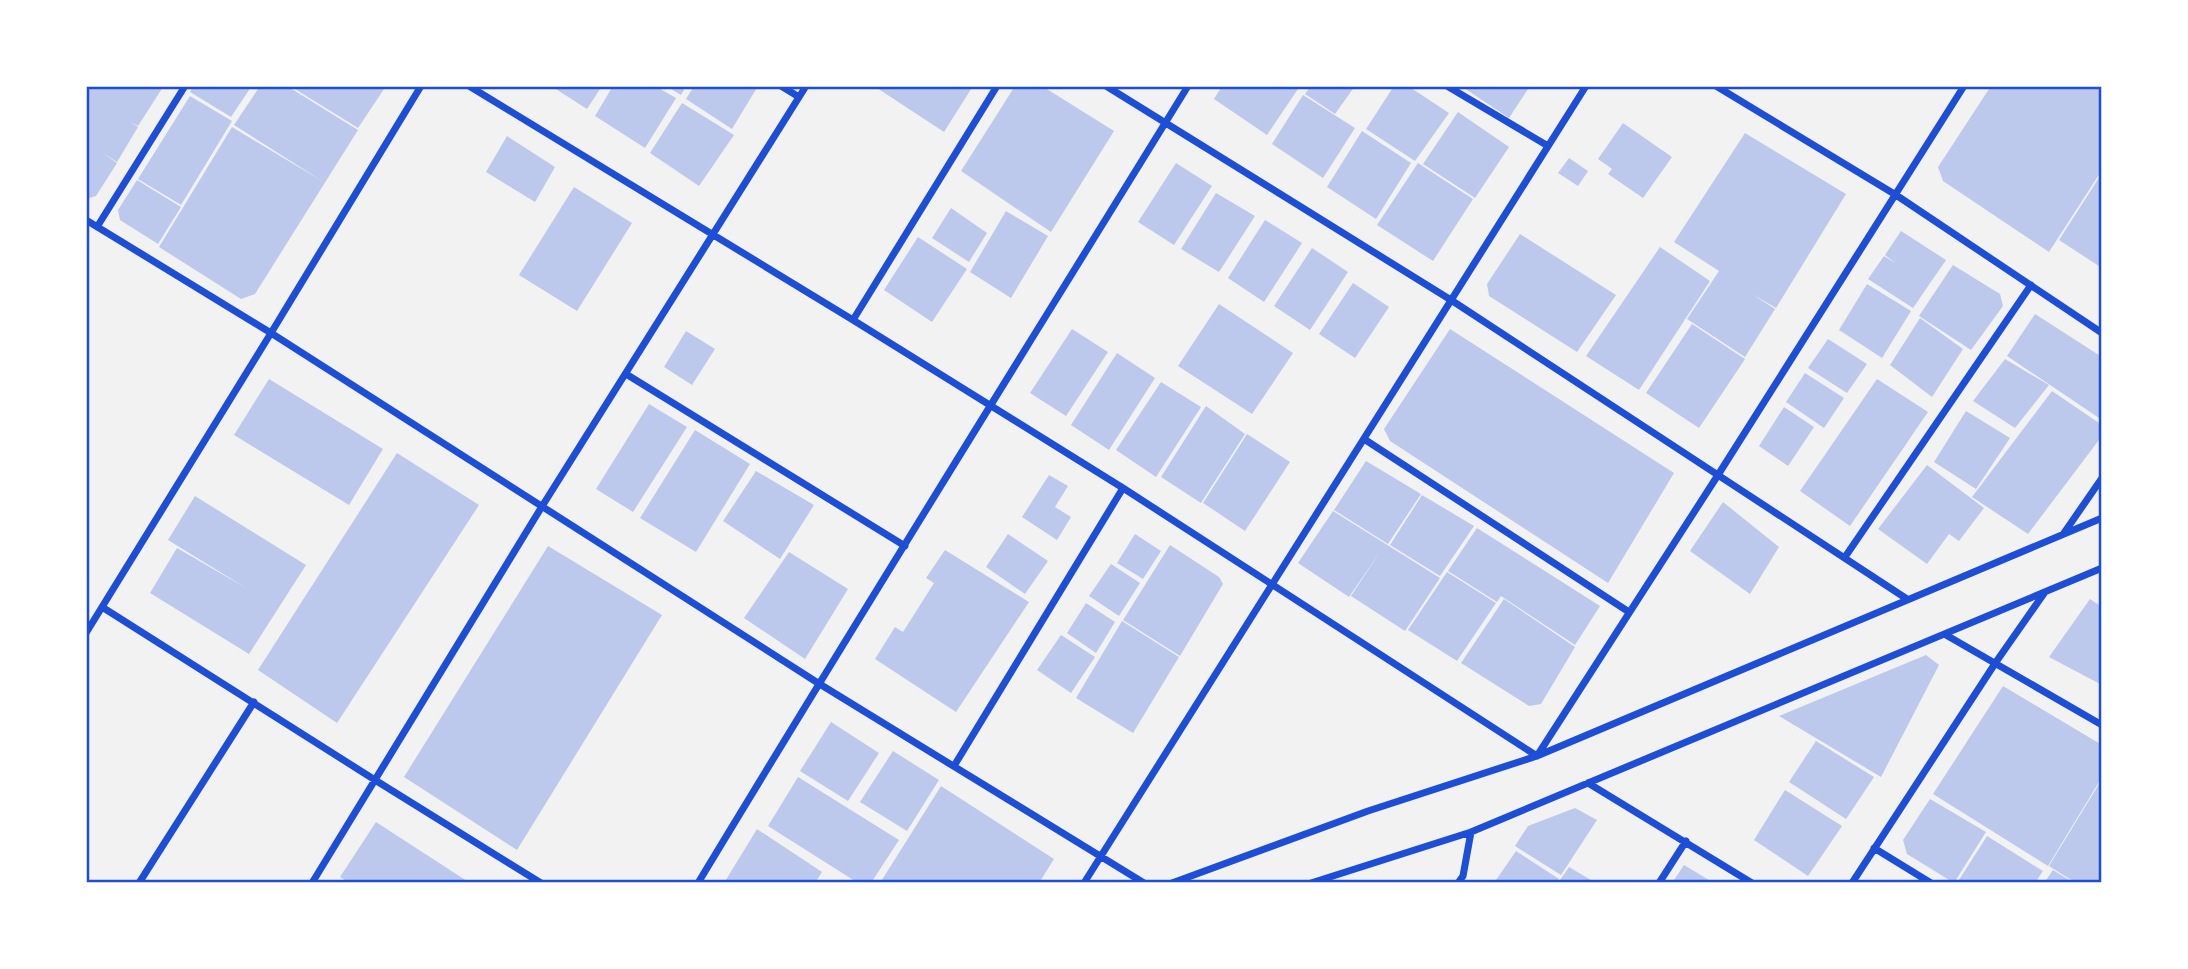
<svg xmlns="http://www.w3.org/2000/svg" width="2188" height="969" viewBox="0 0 2188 969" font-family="Figtree,sans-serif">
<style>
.building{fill:#bdc9ec}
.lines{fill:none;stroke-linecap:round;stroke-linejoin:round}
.minor{stroke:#1d4ed8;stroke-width:7}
.neatline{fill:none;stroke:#1d4ed8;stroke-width:2.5}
</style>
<rect width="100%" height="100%" fill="#f2f2f2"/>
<path class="building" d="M86 86 163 87 138 126 130 122 138 127 117 162 103 153 117 163 96 196 86 199Z
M194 86H249L251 87 231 117 190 92Z
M260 86H287L358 130 255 294 241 299 159 247 232 127 322 181 234 125Z
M290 86H386L358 128Z
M551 86H602L587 109Z
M613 86H655L676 98 645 148 595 116Z
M666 86H686L681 95Z
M694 86H758L732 129 686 99Z
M874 86H973L944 132Z
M1015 86H1042L1114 131 1051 232 961 171Z
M1222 86H1300L1267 135 1214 99Z
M1311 86H1355L1335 114 1305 94Z
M1394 86H1408L1449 113 1415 161 1366 129Z
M1461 86H1530L1509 118Z
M1991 86H2102V170L2049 252 1943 181 1938 167Z
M1303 95 1355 128 1323 178 1272 144Z
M190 96 232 121 181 205 138 179Z
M682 103 734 135 699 186 650 153Z
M1458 112 1509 147 1475 198 1423 164Z
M1623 123 1672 157 1643 198 1608 174 1612 169 1598 159Z
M1362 131 1411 163 1376 219 1327 187Z
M1745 133 1846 194 1776 308 1752 294 1775 309 1745 357 1687 319 1719 271 1674 242Z
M507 136 555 167 535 202 486 172Z
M1569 158 1588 171 1578 186 1558 173Z
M1176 163 1212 186 1174 245 1138 222Z
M1418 163 1473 199 1433 261 1377 225Z
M2102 173V268L2059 240Z
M137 180 181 207 158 244 120 220 118 210Z
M574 187 632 223 577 311 519 275Z
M1216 193 1255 216 1219 272 1181 249Z
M951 208 987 233 969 262 932 238Z
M1006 211 1048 236 1011 298 970 272Z
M1265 220 1302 243 1264 302 1228 278Z
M1901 231 1946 260 1913 308 1868 279 1884 256 1895 263 1885 255Z
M1520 234 1616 295 1577 352 1489 296 1487 284Z
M918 237 967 269 932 322 884 290Z
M1660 247 1710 281 1639 390 1586 356Z
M1312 248 1348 272 1310 330 1274 306Z
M1953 265 2000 294 2003 306 1971 350 1919 316Z
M1353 283 1389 307 1355 358 1319 334Z
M1867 284 1911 311 1882 358 1839 330Z
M1219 304 1293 353 1252 414 1178 366Z
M2035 314 2102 357V420L2007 356Z
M1920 318 1963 349 1932 397 1890 365Z
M1692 324 1745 359 1699 428 1646 393Z
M1072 329 1108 352 1066 416 1030 393Z
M1450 329 1674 473 1608 583 1390 441 1384 429Z
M686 331 715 349 692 385 664 367Z
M1828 339 1867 364 1847 393 1808 368Z
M1117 353 1155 378 1109 450 1071 425Z
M2005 359 2049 385 2015 428 1973 401Z
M1805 373 1844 398 1824 428 1786 402Z
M269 379 383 449 349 505 234 435Z
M1877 379 1928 412 1850 526 1800 491Z
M1161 382 1201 407 1156 477 1116 450Z
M2052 391 2102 425V436L2028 534 1972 497Z
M649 404 687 427 633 512 596 489Z
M1206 406 1245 434 1201 503 1161 477Z
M1784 407 1814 427 1788 466 1759 446Z
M1966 411 2010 438 1976 489 1934 462Z
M695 430 750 464 696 552 640 518Z
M1247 434 1290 462 1245 531 1203 503Z
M397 453 479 505 337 723 258 670Z
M1366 461 1421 494 1388 544 1334 510Z
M1927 465 1984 508 1959 541 1949 534 1927 564 1878 529Z
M756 471 814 505 780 559 723 521Z
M1049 475 1068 486 1055 507 1071 517 1057 540 1022 517Z
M1422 495 1474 526 1440 576 1390 545Z
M195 496 306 565 249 654 150 593 177 548 246 588 168 540Z
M1723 502 1779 547 1750 594 1690 551Z
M1333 511 1440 578 1405 631 1351 596 1380 552 1349 597 1298 563Z
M1477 528 1600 606 1575 645 1501 596 1497 602 1448 571Z
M1008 534 1048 561 1025 594 986 567Z
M1135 534 1161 551 1143 579 1117 563Z
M1170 545 1219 577 1223 584 1180 656 1123 620Z
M548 546 662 615 517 850 404 777Z
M945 550 1029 602 956 712 875 659 895 627 903 632 934 583 926 578Z
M789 552 848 589 805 659 744 618Z
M1111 564 1140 583 1119 616 1089 596Z
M1447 572 1496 603 1457 661 1408 630Z
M1504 599 1575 647 1541 704 1529 706 1461 663Z
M2090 599 2102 607V685L2049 657Z
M1086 603 1115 622 1096 653 1067 633Z
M1122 621 1179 657 1133 733 1076 698Z
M1061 635 1095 657 1071 693 1037 670Z
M1926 655 1939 665 1881 777 1779 716Z
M2003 686 2102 745V777L2048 866 1933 794Z
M831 722 879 753 848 801 800 771Z
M1816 741 1874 777 1846 819 1789 782Z
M893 751 939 780 907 831 860 802Z
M798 777 899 840 871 883H858L768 826Z
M2102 779V883H2076L2049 866Z
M941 786 1054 859 1039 883H880Z
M1785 790 1842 826 1808 876 1754 840Z
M1930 799 1986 832 1954 883 1907 854 1903 840Z
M1575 808 1597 820 1561 875 1515 846 1528 826Z
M376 822 470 883H350L340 877Z
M757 829 822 872 815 883H724Z
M1987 836 2043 871 2035 883H1957Z
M1516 851 1559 879 1556 883H1494Z
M1684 865 1714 883H1672Z
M1569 867 1596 883H1558Z
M2053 870 2074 883H2044Z"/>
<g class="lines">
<path class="minor" d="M469 86 853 320 1123 488 1537 756 1718 475 1964 86
M781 86 799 97
M1106 86 1451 300 1907 599
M1447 86 1548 146
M1716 86 1896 195 2102 333
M86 220 271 333 818 683 1144 883
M97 227 185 86
M853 320 997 86
M626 374 905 546
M1364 439 1629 612
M2064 533 2102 478
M1845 557 2031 285
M102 607 375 780 541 883
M86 633 271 333 421 86
M1946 635 2102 725
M954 766 1123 488
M1588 783 1752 883
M1874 848 1931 883
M139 883 254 702
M312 883 541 508 806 86
M698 883C859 616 1024 352 1188 86
M1084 883 1586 86
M1172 883 1368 811 1537 756 2102 518
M1311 883 1471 832 2102 568
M1458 883 1463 876 1471 832
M1659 883 1686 841
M1852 883 1996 662 2045 592"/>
</g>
<rect width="2188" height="969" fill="none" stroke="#ffffff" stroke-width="175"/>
<rect x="88" y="88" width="2012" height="793" class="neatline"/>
</svg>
